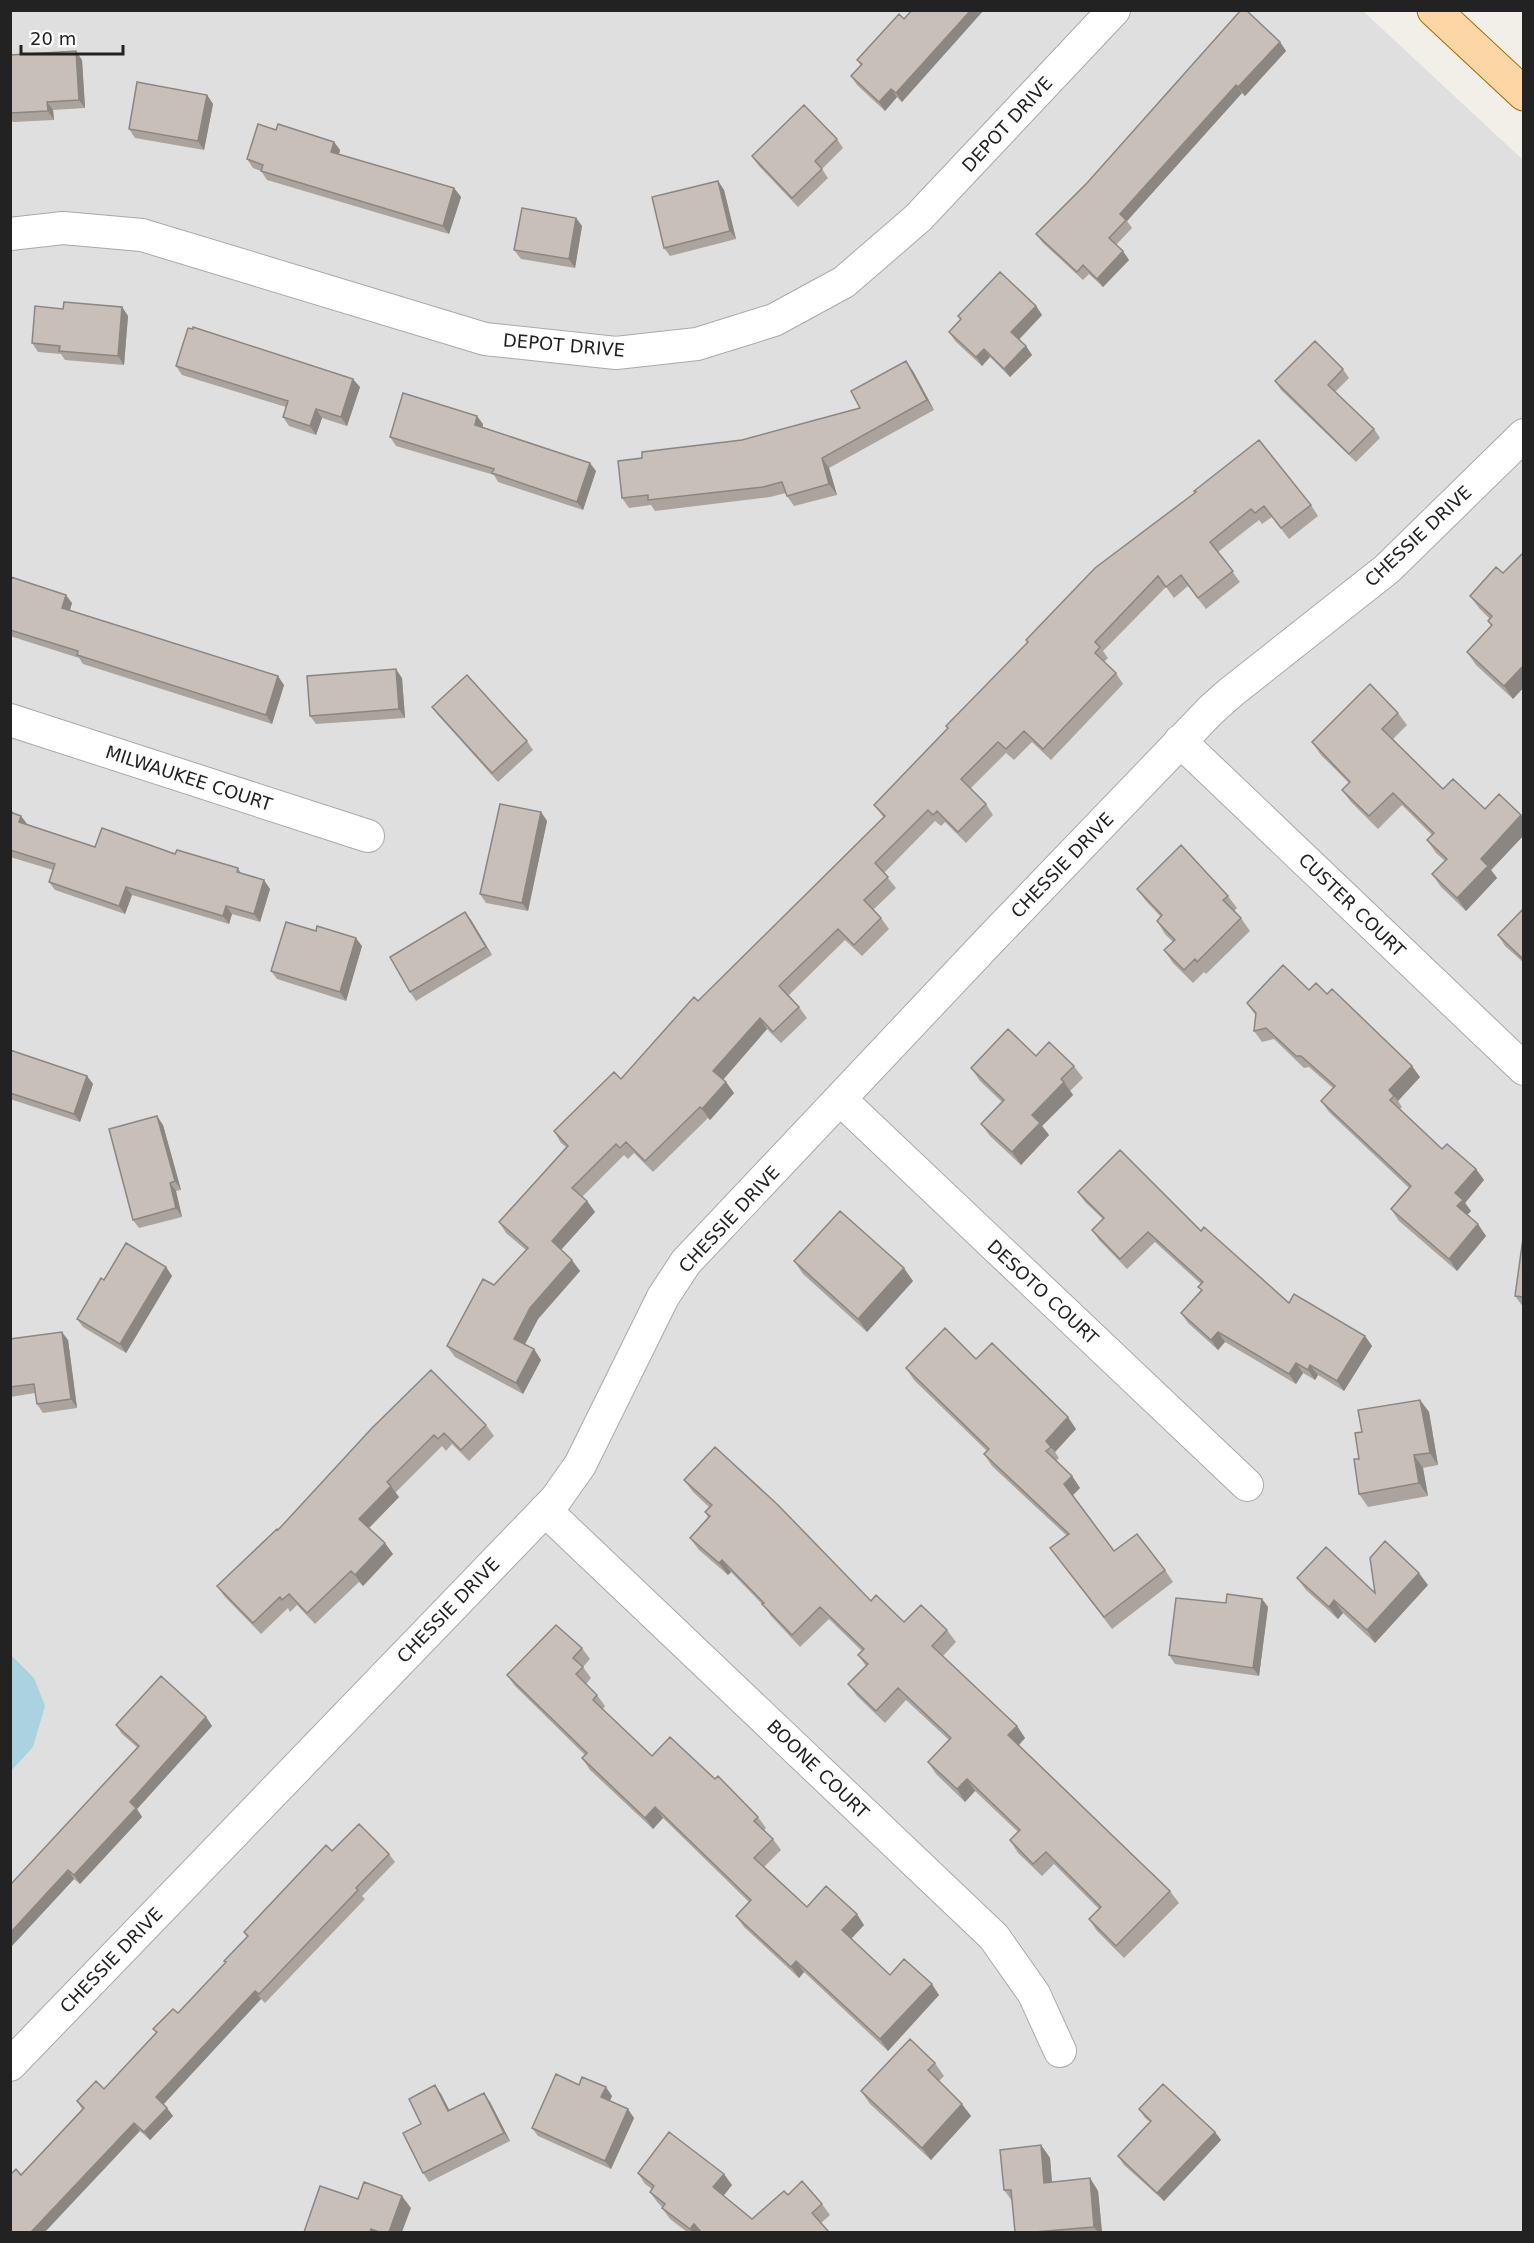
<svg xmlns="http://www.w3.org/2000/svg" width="1534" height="2243" viewBox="0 0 1534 2243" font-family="'DejaVu Sans',sans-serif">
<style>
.residential{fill:#e0dfdf}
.water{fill:#aad3df}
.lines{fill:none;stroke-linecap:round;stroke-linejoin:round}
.minor-casing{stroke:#a9a9a9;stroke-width:34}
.primary-casing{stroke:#a06b00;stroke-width:35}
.minor{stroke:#fff;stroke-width:32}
.primary{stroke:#fcd6a4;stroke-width:33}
.wall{fill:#aba49e}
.shaded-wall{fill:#8b8681}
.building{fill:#c7bfb8;stroke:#8b8681;stroke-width:1.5}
.labels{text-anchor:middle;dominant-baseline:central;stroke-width:4.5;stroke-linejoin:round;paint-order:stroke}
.street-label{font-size:18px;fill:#222;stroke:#fff}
</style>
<rect width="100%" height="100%" fill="#f2efe9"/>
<path class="residential" d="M11 11H1363L1523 160V2232H11Z"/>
<path class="water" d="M11 1655 34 1678 45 1706 33 1747 11 1771Z"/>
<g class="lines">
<defs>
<path id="minor" d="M10 234 63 228 142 235 485 339 616 353 697 344 774 320 844 282 918 218 1114 10
M10 720 368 836
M1180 741 1524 1069
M840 1099 1247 1485
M545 1510 994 1937 1034 1994 1060 2051
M10 2065 556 1499 580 1465 663 1297 686 1262 988 942 1211 710 1230 693 1387 569 1524 435"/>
<path id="primary" d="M1434 10 1524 94"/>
</defs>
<use href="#minor" class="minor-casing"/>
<use href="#primary" class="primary-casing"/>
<use href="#minor" class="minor"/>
<use href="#primary" class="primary"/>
</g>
<path class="wall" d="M899 14 902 102 897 97 885 111 857 85 851 76 861 66 857 60Z
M1280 42 1286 51 1245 96 1242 93 1127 221 1132 228 1116 245 1129 260 1103 287 1089 274 1083 280 1043 243 1036 234Z
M10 55 82 60 85 108 53 110 54 120 13 122 10 118Z
M207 95 213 104 204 150 135 138 129 129Z
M276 130 334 142 340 150 339 155 454 188 461 197 449 234 267 180 261 171 253 168 247 159Z
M837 139 843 148 822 169 828 178 798 207 758 165 752 156Z
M718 181 724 190 736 239 670 256 664 248Z
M576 218 582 226 575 268 521 259 514 250Z
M1036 306 1042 315 1019 340 1026 346 1032 355 1010 377 990 357 982 366 955 341 949 332 961 319 958 316Z
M122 307 128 316 124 365 65 360 61 354 38 352 32 343 63 309Z
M176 366 360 387 347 426 322 418 316 435 289 426 283 417 286 407 182 375Z
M1343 369 1349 378 1335 392 1374 429 1380 438 1356 462 1281 390 1275 381Z
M913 371 934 410 829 468 837 495 794 506 787 496 786 493 770 497 655 511 651 505 629 508 622 498 642 458 742 440 860 408Z
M483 424V427L596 471 583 510 498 482 494 475 396 446 390 437Z
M1196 492 1311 505 1318 516 1289 539 1272 517 1262 524 1259 520 1218 552 1240 582 1206 609 1188 586 1174 598 1166 587 1103 651 1108 658 1104 662 1116 673 1123 684 1051 760 1032 742 1014 760 1006 753 970 789 986 804 993 815 966 843 945 822 941 826 935 821 884 873 896 888 873 910 881 918 889 929 862 956 845 940 789 995 799 1007 807 1018 781 1043 767 1029 723 1080 726 1082 734 1093 710 1120 708 1118 653 1172 634 1153 628 1159 624 1155 582 1197 587 1201 595 1212 561 1250 580 1271 538 1319 525 1344 534 1349 541 1360 523 1394 455 1357 447 1346 494 1285 526 1250 506 1233 499 1222 566 1147 561 1143 554 1131 621 1079 698 1001 884 818 874 805 948 729 946 726Z
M1524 552V687L1513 699 1476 665 1467 652 1491 626 1488 621 1490 619 1479 608 1470 596 1503 573Z
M11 577 72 603 70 610 284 685 272 724 83 664 79 658 10 636Z
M402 678 405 718 316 724 310 716Z
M432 707 527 741 533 750 498 782 438 715Z
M1398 713 1407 725 1393 739 1443 789 1485 809 1521 815 1524 819V835L1491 870 1497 878 1466 911 1441 887 1432 874 1445 861 1436 853 1427 840 1432 835 1402 805 1378 829 1351 802 1342 790 1349 783 1321 755 1312 742Z
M10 808 13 812 12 813 21 816 27 824 95 847 175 854 238 868 241 873 270 889 260 922 232 914 229 924 132 895 125 914 55 890 49 882 53 870 10 857Z
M541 812 547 821 528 911 486 903 480 894Z
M1137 889 1228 896 1237 908 1234 911 1241 918 1250 931 1206 974 1204 972 1193 983 1173 963 1164 950 1173 942 1165 934 1157 921 1161 917 1146 901Z
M1524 908V963L1505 946 1498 935Z
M471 920 492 955 416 1001 410 992Z
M316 931 362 946 346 1001 277 979 271 971Z
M1309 990 1327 994 1420 1077 1398 1101 1402 1107 1400 1109 1442 1149 1476 1169 1484 1180 1465 1203 1471 1211 1467 1215 1486 1236 1457 1271 1399 1221 1391 1209 1409 1188 1329 1112 1321 1101 1333 1088 1309 1067 1304 1068 1274 1039 1262 1042 1254 1031 1256 1016 1247 1003Z
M10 1050 87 1076 93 1084 80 1122 10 1099Z
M1036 1056 1074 1066 1083 1078 1070 1091 1073 1095 1042 1126 1049 1135 1021 1165 990 1136 981 1124 1002 1102 980 1081 971 1068Z
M163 1125 181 1190 176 1191 182 1217 139 1228 133 1220Z
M1078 1192 1201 1231 1289 1303 1365 1336 1372 1346 1344 1391 1318 1375 1315 1380 1303 1373 1296 1384 1225 1342 1218 1350 1188 1323 1181 1313 1201 1290 1198 1287 1201 1284 1155 1242 1127 1269 1099 1240 1092 1230 1103 1219 1085 1202Z
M1524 1238V1308L1515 1296Z
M794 1261 913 1281 867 1332 803 1274Z
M166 1267 172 1276 126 1353 83 1327 77 1319 104 1280Z
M10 1339 68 1340 77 1408 43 1413 37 1404 35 1393 10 1397Z
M976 1359 1076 1429 1055 1452 1059 1458 1056 1461 1072 1476 1080 1488 1073 1495 1114 1551 1165 1570 1173 1582 1112 1629 1050 1548 1066 1535 992 1466 984 1454 987 1451 914 1380 906 1368Z
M1420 1400 1429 1412 1438 1465 1423 1468 1428 1496 1368 1507 1359 1494V1459L1362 1432Z
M486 1425 494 1436 469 1461 452 1444 446 1451 442 1446 395 1493 399 1497 369 1528 393 1554 363 1586 359 1582 315 1624 297 1605 290 1612 288 1608 261 1634 225 1597 217 1586 278 1530 372 1428Z
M684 1480 904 1622 947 1630 956 1642 943 1656 1017 1726 1025 1738 1019 1745 1170 1891 1179 1903 1124 1958 1097 1931 1089 1919 1099 1909 1054 1864 1042 1876 1018 1853 1010 1840 1018 1832 975 1791 965 1802 936 1774 928 1762 949 1740 906 1700 885 1723 857 1696 848 1684 866 1666 858 1655 862 1651 829 1619 800 1647 771 1616 765 1607 731 1572 728 1575 699 1550 690 1538 708 1517 705 1512 709 1507 693 1492Z
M1297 1578 1375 1593 1428 1585 1375 1643 1343 1613 1338 1619 1306 1590Z
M1262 1599 1268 1607 1259 1676 1175 1664 1169 1655 1226 1603Z
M582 1648 590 1659 583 1667 591 1678 586 1684 597 1695 605 1706 603 1709 652 1756 715 1779 758 1817 766 1828 764 1830 773 1839 781 1850 764 1867 807 1907 864 1925 851 1939 890 1975 939 1995 888 2051 804 1972 799 1978 744 1927 736 1916 749 1902 663 1818 653 1829 590 1770 582 1758 585 1755 515 1686 507 1675Z
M206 1717 212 1726 137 1809 142 1817 80 1884 74 1879 10 1948V1881L12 1883 138 1748 122 1734 116 1725Z
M332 1851 389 1854 395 1862 362 1896 365 1899 265 2003 261 1999 163 2104 173 2116 150 2140 140 2131 21 2175 82 2109 77 2101 104 2089 156 2033 153 2029 178 2013 225 1963 247 1937 244 1932Z
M935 2063 944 2076 939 2081 971 2116 931 2160 870 2104 861 2091Z
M579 2085 612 2096 610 2101 634 2118 611 2169 538 2136 532 2128Z
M441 2094 449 2110 490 2102 510 2141 429 2182 423 2173 421 2124Z
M1139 2109 1215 2132 1221 2140 1164 2201 1124 2165 1118 2156 1150 2122 1145 2118Z
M1041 2145 1050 2158 1052 2182 1090 2178 1098 2191 1102 2232H1015L1012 2201 1004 2190Z
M638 2173 732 2185 723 2196 752 2219 788 2195 822 2204 830 2215 821 2223 829 2232H687L670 2219 662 2208V2207L658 2203 650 2192 652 2189 645 2184Z"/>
<path class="shaded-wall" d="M971 10H984L902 102 896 93Z
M1280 42 1286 51 1245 96 1238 87Z
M76 51 82 60 85 108 79 100Z
M1236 85 1242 93 1127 221 1120 214Z
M891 89 897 97 885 111 879 102Z
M207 95 213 104 204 150 198 141Z
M47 102 53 110 54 120 48 111Z
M334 142 340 150 337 161 331 152Z
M718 181 724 190 736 239 730 231Z
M454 188 461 197 449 234 443 226Z
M576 218 582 226 575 268 569 259Z
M1123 251 1129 260 1103 287 1097 279Z
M1036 306 1042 315 1017 341 1011 332Z
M122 307 128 316 124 365 118 356Z
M1026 346 1032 355 1010 377 1004 369Z
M984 349 990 357 982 366 976 357Z
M906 361 913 371 934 410 927 400Z
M353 379 360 387 347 426 341 417Z
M316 409 322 418 316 435 310 426Z
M477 416 483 424 481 433 475 425Z
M822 458 829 468 837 495 829 484Z
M590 463 596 471 583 510 577 502Z
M66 595 72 603 68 616 62 608Z
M1524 665V687L1513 699 1504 686Z
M396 669 402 678 405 718 399 709Z
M278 676 284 685 272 724 266 715Z
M541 812 547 821 528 911 522 903Z
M1521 815 1524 819V835L1491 870 1497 878 1466 911 1457 898 1481 859Z
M21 816 27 824 19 822Z
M264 880 270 889 260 922 254 914Z
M126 887 132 895 125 914 119 906Z
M226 906 232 914 229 924 223 916Z
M465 912 471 920 492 955 486 947Z
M356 938 362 946 346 1001 340 992Z
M760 1018 767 1029 721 1082 713 1071Z
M1412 1066 1420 1077 1398 1101 1389 1090Z
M87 1076 93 1084 80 1122 74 1114Z
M726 1082 734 1093 710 1120 702 1109Z
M1064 1082 1073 1095 1042 1126 1049 1135 1021 1165 1012 1152 1032 1115Z
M157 1116 163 1125 181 1190 175 1181Z
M1476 1169 1484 1180 1465 1203 1471 1211 1465 1217 1457 1206 1455 1193Z
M170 1183 176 1191 182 1217 176 1208Z
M587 1201 595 1212 559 1252 552 1241Z
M1478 1224 1486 1236 1457 1271 1449 1259Z
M572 1260 580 1271 538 1319 522 1350 514 1339 530 1308Z
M166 1267 172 1276 126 1353 120 1344Z
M904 1268 913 1281 867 1332 858 1319Z
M62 1332 68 1340 77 1408 71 1399Z
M1218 1332 1225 1342 1218 1350 1211 1340Z
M1365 1336 1372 1346 1344 1391 1337 1381Z
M534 1349 541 1360 523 1394 516 1383Z
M1296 1363 1303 1373 1296 1384 1289 1374Z
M1310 1365 1318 1375 1315 1380 1308 1370Z
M1420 1400 1429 1412 1438 1465 1430 1453Z
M1068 1417 1076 1429 1055 1452 1046 1441Z
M1414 1455 1423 1468 1428 1496 1419 1483Z
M1072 1476 1080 1488 1072 1496 1064 1484Z
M391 1486 399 1497 367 1530 359 1519Z
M385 1543 393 1554 363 1586 355 1575Z
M722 1560 731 1572 728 1575 719 1563Z
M1419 1573 1428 1585 1375 1643 1367 1630Z
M1262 1599 1268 1607 1259 1676 1253 1668Z
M1334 1600 1343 1613 1338 1619 1329 1607Z
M206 1717 212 1726 137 1809 142 1817 80 1884 74 1875 130 1802Z
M1017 1726 1025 1738 1017 1747 1008 1735Z
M967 1779 975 1791 965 1802 957 1789Z
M655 1807 663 1818 653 1829 645 1818Z
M68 1870 74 1879 10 1948V1933Z
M857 1914 864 1925 849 1941 842 1930Z
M796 1961 804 1972 799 1978 791 1967Z
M932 1984 939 1995 888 2051 880 2039Z
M255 1991 261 1999 162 2106 156 2097Z
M435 2085 441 2094 454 2119 448 2111Z
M606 2087 612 2096 607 2106 601 2097Z
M484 2093 490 2102 510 2141 504 2133Z
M962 2104 971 2116 931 2160 922 2148Z
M167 2108 173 2116 150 2140 144 2132Z
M628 2109 634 2118 611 2169 605 2161Z
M134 2123 140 2131 45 2232H31Z
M1215 2132 1221 2140 1164 2201 1157 2193Z
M1041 2145 1050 2158 1053 2196 1044 2183Z
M724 2174 732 2185 721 2199 713 2187Z
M1090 2178 1098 2191 1102 2232H1098L1094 2227Z
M402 2196 411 2208 402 2232H389Z
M694 2224 700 2232H692L690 2229Z"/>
<path class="building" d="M912 10H971L896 93 891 89 879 102 851 76 862 64 857 60 899 14 904 19Z
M1241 10H1246L1280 42 1238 87 1236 85 1120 214 1126 220 1109 238 1123 251 1097 279 1083 265 1077 272 1036 234 1087 183Z
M76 51 79 100 47 102 48 111 10 113V55Z
M137 82 207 95 198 141 129 129Z
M804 105 837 139 815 161 822 169 792 198 752 156Z
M258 124 276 130 278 124 334 142 331 152 454 188 443 226 261 171 263 165 247 159Z
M718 181 730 231 664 248 652 197Z
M522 208 576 218 569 259 514 250Z
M1000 272 1036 306 1011 332 1026 346 1004 369 984 349 976 357 949 332 961 319 958 316Z
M64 302 122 307 118 356 59 351 60 346 32 343 35 306 63 309Z
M193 327 353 379 341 417 316 409 310 426 283 417 288 401 176 366 188 328 193 329Z
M1315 341 1343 369 1328 385 1374 429 1349 454 1275 381Z
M906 361 927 400 822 458 829 484 787 496 782 482 763 487 648 500V495L622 498 618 461 642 458V452L742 440 860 408 851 391Z
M403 393 477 416 475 425 590 463 577 502 492 473 494 469 390 437Z
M1259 440 1311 505 1281 528 1264 506 1255 513 1251 509 1210 542 1233 571 1198 598 1181 575 1166 587 1158 576 1095 642 1100 647 1095 653 1116 673 1043 749 1024 731 1006 749 998 742 961 779 986 804 958 832 937 811 933 815 928 810 875 863 888 877 864 900 881 918 854 945 838 929 779 986 799 1007 773 1032 760 1018 713 1071 726 1082 702 1109 700 1107 645 1161 626 1142 620 1148 616 1144 572 1188 587 1201 552 1241 572 1260 530 1308 514 1339 534 1349 516 1383 447 1346 483 1279 494 1285 528 1248 499 1222 568 1146 554 1131 614 1072 621 1079 694 997 698 1001 885 816 874 805 948 728 946 726 1028 642 1026 640 1095 568 1196 492 1194 491Z
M1524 552V665L1504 686 1467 652 1492 625 1488 621 1492 616 1470 596 1496 567 1503 573Z
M11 577 66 595 62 608 278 676 266 715 77 655 78 651 10 630Z
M396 669 399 709 310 716 307 676Z
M467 675 527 741 492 773 432 707Z
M1370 684 1398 713 1382 729 1443 789 1453 779 1485 809 1499 794 1521 815 1481 859 1488 866 1457 898 1432 874 1447 859 1427 840 1434 833 1393 793 1369 816 1342 790 1350 782 1312 742Z
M500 804 541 812 522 903 480 894Z
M10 812 21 816 19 822 95 847 102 828 175 854 177 850 238 868 237 872 264 880 254 914 226 906 223 916 126 887 119 906 49 882 55 864 10 850Z
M1181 845 1228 896 1223 900 1241 918 1197 962 1195 959 1184 970 1164 950 1175 940 1157 921 1162 915 1137 889Z
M1524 908V960L1498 935Z
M465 912 486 947 410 992 390 957Z
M286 922 316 931 317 926 356 938 340 992 271 971Z
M1283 965 1309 990 1316 983 1327 994 1332 989 1412 1066 1389 1090 1394 1096 1390 1100 1442 1149 1447 1144 1476 1169 1455 1193 1463 1200 1457 1206 1478 1224 1449 1259 1391 1209 1411 1186 1321 1101 1335 1086 1301 1056H1296L1266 1028 1254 1031 1256 1013 1247 1003Z
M1008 1029 1036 1056 1049 1042 1074 1066 1061 1079 1064 1082 1032 1115 1040 1123 1012 1152 981 1124 1004 1100 971 1068Z
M10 1050 87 1076 74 1114 10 1093Z
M157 1116 175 1181 170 1183 176 1208 133 1220 109 1129Z
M1120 1150 1201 1231 1204 1227 1289 1303 1294 1294 1365 1336 1337 1381 1310 1365 1308 1370 1296 1363 1289 1374 1218 1332 1211 1340 1181 1313 1202 1290 1198 1287 1203 1282 1148 1232 1120 1259 1092 1230 1104 1218 1078 1192Z
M840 1211 904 1268 858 1319 794 1261Z
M1523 1238H1524V1297L1515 1296Z
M126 1243 166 1267 120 1344 77 1319 101 1278 104 1280Z
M945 1328 976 1359 992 1343 1068 1417 1046 1441 1051 1447 1046 1451 1072 1476 1064 1484 1114 1551 1137 1534 1165 1570 1104 1617 1050 1548 1069 1534 984 1454 989 1449 906 1368Z
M62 1332 71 1399 37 1404 34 1384 10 1387V1339Z
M431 1370 486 1425 461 1450 444 1433 438 1439 434 1435 387 1482 391 1486 359 1519 385 1543 355 1575 351 1571 307 1613 289 1594 282 1600 280 1597 253 1623 217 1586 277 1529 278 1530 372 1428Z
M1420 1400 1430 1453 1414 1455 1419 1483 1359 1494 1354 1459H1359L1355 1433 1362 1432 1358 1410Z
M715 1447 778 1505 871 1601 876 1595 904 1622 921 1605 947 1630 932 1646 1017 1726 1008 1735 1170 1891 1116 1946 1089 1919 1101 1907 1046 1852 1033 1864 1010 1840 1020 1830 967 1779 957 1789 928 1762 951 1738 898 1688 876 1711 848 1684 868 1664 858 1655 864 1649 820 1607 792 1635 762 1604 764 1603 722 1560 719 1563 690 1538 710 1516 705 1512 712 1505 684 1480Z
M1385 1541 1419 1573 1367 1630 1334 1600 1329 1607 1297 1578 1326 1547 1375 1593 1370 1558Z
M1227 1594 1262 1599 1253 1668 1169 1655 1176 1598 1226 1603Z
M556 1625 582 1648 573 1658 583 1667 576 1674 597 1695 593 1700 652 1756 670 1737 715 1779 718 1776 758 1817 754 1821 773 1839 754 1858 807 1907 826 1886 857 1914 842 1930 890 1975 904 1959 932 1984 880 2039 796 1961 791 1967 736 1916 751 1900 655 1807 645 1818 582 1758 587 1753 507 1675Z
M161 1676 206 1717 130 1802 136 1808 74 1875 68 1870 10 1933V1881L12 1883 139 1746 116 1725Z
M359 1824 389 1854 356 1888 358 1890 259 1994 255 1991 156 2097 167 2108 144 2132 134 2123 31 2232H10V2175L16 2169 21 2175 84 2108 77 2101 96 2081 104 2089 157 2032 153 2029 173 2009 178 2013 226 1962 224 1961 248 1936 244 1932 326 1845 332 1851Z
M910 2039 935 2063 928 2070 962 2104 922 2148 861 2091Z
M556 2074 579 2085 582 2077 606 2087 601 2097 628 2109 605 2161 532 2128Z
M1163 2084 1215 2132 1157 2193 1118 2156 1151 2121 1139 2109Z
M435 2085 448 2111 484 2093 504 2133 423 2173 403 2133 421 2124 409 2099Z
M669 2132 724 2174 713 2187 752 2219 784 2191 788 2195 802 2181 822 2204 812 2213 829 2232H701L694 2224 690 2229 662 2208 665 2204 650 2192 654 2186 638 2173Z
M1041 2145 1044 2183 1090 2178 1094 2227 1034 2232H1015L1011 2190H1004L1000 2150Z
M364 2182 402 2196 389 2232H379L371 2229 370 2232H304L320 2186 358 2199Z"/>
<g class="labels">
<g class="street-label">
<text transform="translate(1007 124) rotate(-47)">DEPOT DRIVE</text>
<text transform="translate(564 345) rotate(5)">DEPOT DRIVE</text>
<text transform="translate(1418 536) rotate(-43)">CHESSIE DRIVE</text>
<text transform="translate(189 778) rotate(18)">MILWAUKEE COURT</text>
<text transform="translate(1062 865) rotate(-46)">CHESSIE DRIVE</text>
<text transform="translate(1352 905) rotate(44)">CUSTER COURT</text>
<text transform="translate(729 1219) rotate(-47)">CHESSIE DRIVE</text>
<text transform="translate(1043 1292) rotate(43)">DESOTO COURT</text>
<text transform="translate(448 1610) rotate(-46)">CHESSIE DRIVE</text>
<text transform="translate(818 1769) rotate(44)">BOONE COURT</text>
<text transform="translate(111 1960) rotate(-46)">CHESSIE DRIVE</text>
</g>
</g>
<rect width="1534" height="2243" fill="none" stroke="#222222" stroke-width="24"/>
<path d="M21 45v9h102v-9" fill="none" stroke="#222222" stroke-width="3"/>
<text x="30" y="45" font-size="18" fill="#222222" stroke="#ffffff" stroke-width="4.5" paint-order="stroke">20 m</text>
</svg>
